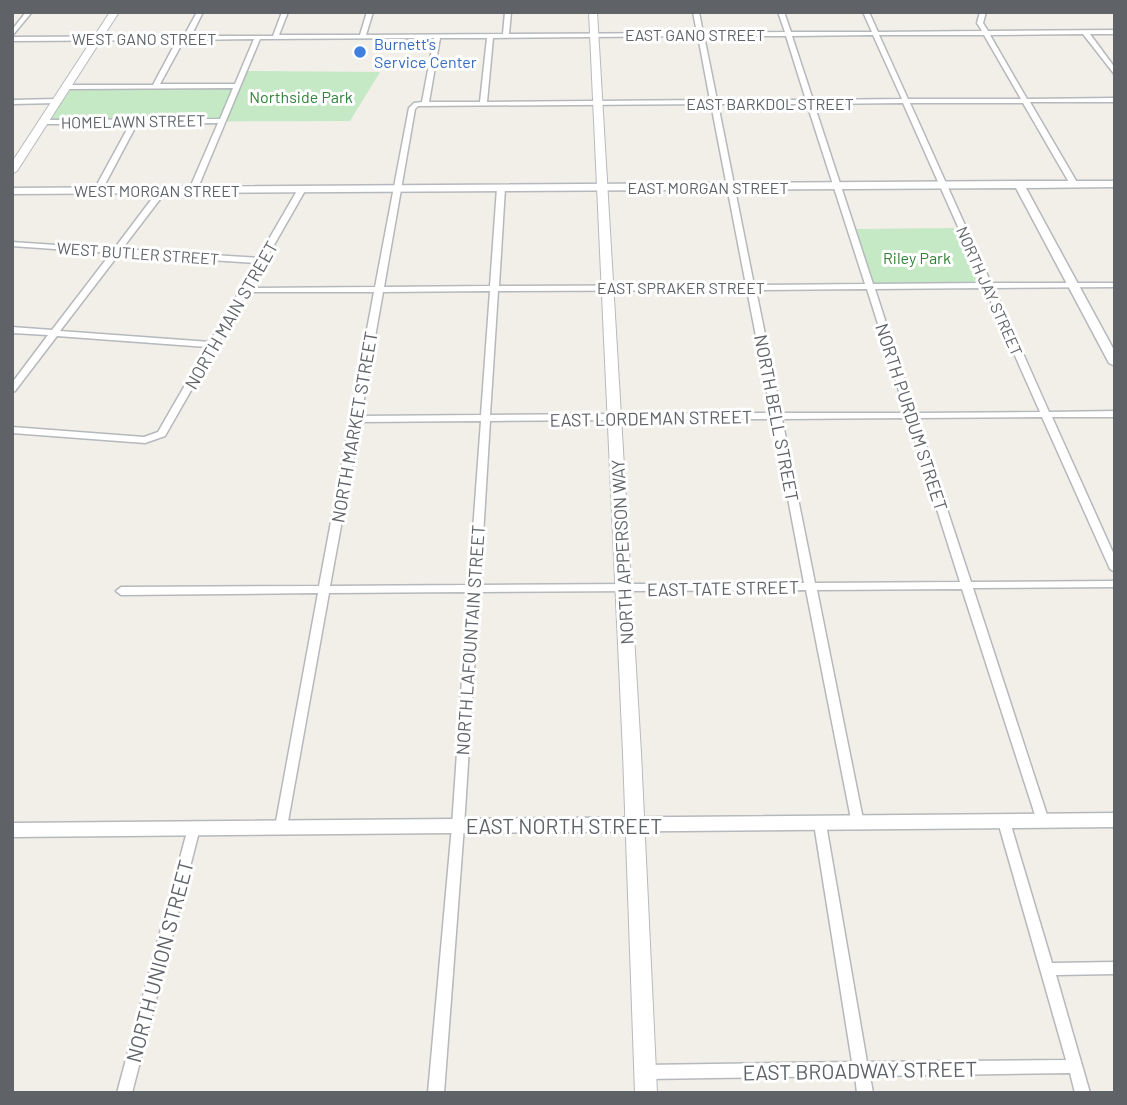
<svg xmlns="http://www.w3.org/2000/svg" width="1127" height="1105" viewBox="0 0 1127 1105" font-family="Barlow,sans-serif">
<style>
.green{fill:#c5e8c5}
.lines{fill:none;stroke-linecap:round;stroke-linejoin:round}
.minor-casing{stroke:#b5b8bc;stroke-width:3}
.tertiary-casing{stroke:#b5b8bc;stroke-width:3}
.secondary-casing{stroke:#b6babf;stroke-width:2}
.minor{fill:#fff;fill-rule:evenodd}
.tertiary{fill:#fff;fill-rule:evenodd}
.secondary{fill:#fff;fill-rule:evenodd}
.shop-dot{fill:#3f7fe0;stroke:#fff;stroke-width:2.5}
.labels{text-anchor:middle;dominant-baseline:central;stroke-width:6;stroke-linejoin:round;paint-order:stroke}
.far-street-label{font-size:16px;fill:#5f6368;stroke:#fff}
.far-shop-label{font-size:16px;fill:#366cbe;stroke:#fff;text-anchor:start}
.far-park-label{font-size:16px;fill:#348238;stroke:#fff}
.street-label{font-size:18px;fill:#5f6368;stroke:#fff}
.near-street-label{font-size:21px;fill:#5f6368;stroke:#fff}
</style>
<rect width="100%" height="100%" fill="#f1efe8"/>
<path class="green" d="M244 71 380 72 350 121 44 122 67 87 237 86Z
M962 228 988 285 869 286 851 229Z"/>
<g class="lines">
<defs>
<path id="minor" d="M26 12H32L12 36V30Z
M197 12H203L191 36H273L282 12H288L279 35H360L367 12H373L366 35 503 34 505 12H511L509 34 697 33 693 12H699L703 33 785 32 778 12H784L791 32H872L863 12H869L878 32 982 31 977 23 980 12H986L983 23 988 31 1115 30V34H1090L1115 68V75L1083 34 990 35 1027 99 1115 98V102H1030L1078 184 1077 186 1070 184 1023 103H910L991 283H1115V287L994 288 1049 412 1115 411V417H1052L1115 557V572L1110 569 1042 417 917 418 971 582 1115 581V587L973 588 1049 821 1048 824 1043 826 1038 824 1037 821 962 589 817 590 864 824 863 827 858 829 853 827 852 824 806 590 479 592 464 826 444 1093H428L452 826 468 592 329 593 287 827 286 830 281 832 276 830 275 827 318 593 121 595 116 591 121 587 319 586 374 292H247L165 436 145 443 12 433V427L144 437 158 432 207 347 57 336 15 391 12 392V383L48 335 12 333V327L52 330 111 253 12 246V242L114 249 160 188H163L167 190 122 249 258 258 298 189 302 187 306 189 266 259 267 261 264 263 250 288 375 287 409 108 414 103 422 102 434 38 260 39 197 190 193 192 189 190 218 123 137 124 102 190 98 192 94 190 130 124H44L41 122 44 120 220 119 233 88 67 89 64 87 67 85H153L177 40 12 41V37L184 36ZM873 35 902 99 813 100 792 36ZM879 35H984L1021 99H908ZM698 36 710 100 487 102 493 38ZM704 36H786L806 100H717ZM440 38H487L480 102H429ZM254 39 235 84H160L184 40ZM903 103 983 283 873 284 814 104ZM711 104 746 285 499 286 505 188 501 186 497 188 490 286 384 287 415 109 418 106ZM718 104H807L865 284 754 285ZM119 254 256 263 210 342 60 331ZM985 288 1040 412 915 413 875 289ZM867 289 906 413H781L756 290ZM747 290 771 413 490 415 498 291ZM490 291 481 415 361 416 383 292ZM908 418 960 582 815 583 782 419ZM773 419 804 583 480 585 490 421ZM481 421 469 585 330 586 360 422Z
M12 100 57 99 60 101 57 103 12 104Z
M1004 817 1009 819 1010 822 1052 963 1115 962V974L1056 975 1090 1093H1075L1070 1073 870 1076 873 1093H857L855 1076 645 1079 640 1077 638 1072 640 1067 645 1065 852 1062 814 824 815 821 820 819 825 821 826 824 867 1062 1066 1060 998 822 999 819Z
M194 823 199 825 200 828 132 1093H117L188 828 189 825Z"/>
<path id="tertiary" d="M1019 181H1115V187L1026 188 1115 352V366L1109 363 1016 188 12 194V188Z
M1115 813V827L12 837V823Z"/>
<path id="secondary" d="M110 12H119L17 171 12 174V162Z
M589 12H597L641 753 657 1093H635L623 753Z"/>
</defs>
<use href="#minor" class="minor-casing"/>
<use href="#tertiary" class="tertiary-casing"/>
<use href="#secondary" class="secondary-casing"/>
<use href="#minor" class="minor"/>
<use href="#tertiary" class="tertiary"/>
<use href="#secondary" class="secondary"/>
</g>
<circle class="shop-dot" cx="360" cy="52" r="7"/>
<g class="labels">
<g class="far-street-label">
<text x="695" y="34">EAST GANO STREET</text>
<text x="144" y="38">WEST GANO STREET</text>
<text x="770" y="103">EAST BARKDOL STREET</text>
<text transform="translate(133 121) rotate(-1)">HOMELAWN STREET</text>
<text x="708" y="187">EAST MORGAN STREET</text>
<text x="157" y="190">WEST MORGAN STREET</text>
<text transform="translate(138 253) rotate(4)">WEST BUTLER STREET</text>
<text x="681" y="287">EAST SPRAKER STREET</text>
<text transform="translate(990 291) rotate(66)">NORTH JAY STREET</text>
</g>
<g class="far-shop-label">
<text x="374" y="43">Burnett's<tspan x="374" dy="18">Service Center</tspan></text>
</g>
<g class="far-park-label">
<text x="301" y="96">Northside Park</text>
<text x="917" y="257">Riley Park</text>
</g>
<g class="street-label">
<text transform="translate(231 315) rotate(-60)">NORTH MAIN STREET</text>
<text transform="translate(912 417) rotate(72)">NORTH PURDUM STREET</text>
<text transform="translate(651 418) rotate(-1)">EAST LORDEMAN STREET</text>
<text transform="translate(777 418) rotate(79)">NORTH BELL STREET</text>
<text transform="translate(354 427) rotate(-80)">NORTH MARKET STREET</text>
<text transform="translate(622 552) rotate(-93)">NORTH APPERSON WAY</text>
<text transform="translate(723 588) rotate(-1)">EAST TATE STREET</text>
<text transform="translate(470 640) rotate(-86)">NORTH LAFOUNTAIN STREET</text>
</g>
<g class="near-street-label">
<text x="564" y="825">EAST NORTH STREET</text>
<text transform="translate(159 961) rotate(-75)">NORTH UNION STREET</text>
<text transform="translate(860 1070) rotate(-1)">EAST BROADWAY STREET</text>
</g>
</g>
<rect width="1127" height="1105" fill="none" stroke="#5f6368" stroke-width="28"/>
</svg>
